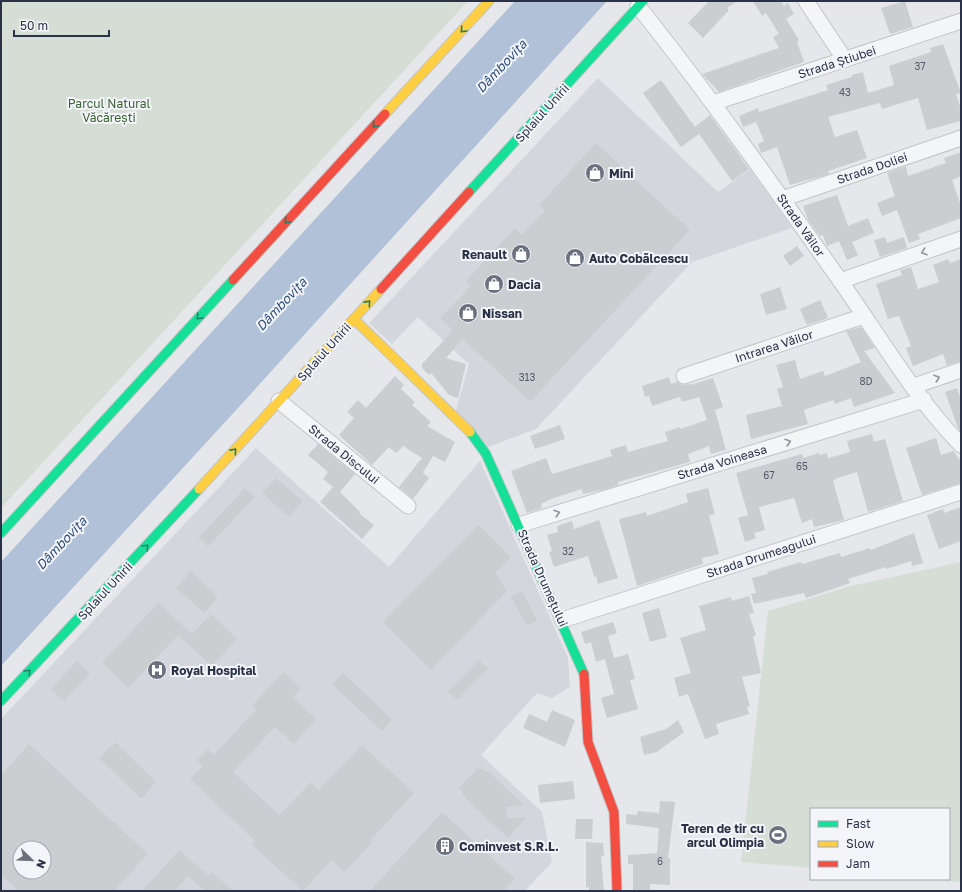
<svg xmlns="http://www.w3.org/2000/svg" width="962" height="892" viewBox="0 0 962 892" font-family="'Golos Text',sans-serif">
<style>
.built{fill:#d3d6dd;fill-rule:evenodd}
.green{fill:#d4ded5}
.water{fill:#b1c1d7}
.building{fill:#cbced1;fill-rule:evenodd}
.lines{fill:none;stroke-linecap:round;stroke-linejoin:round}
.street-casing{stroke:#c3c5c8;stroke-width:17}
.fast-casing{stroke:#c3c5c8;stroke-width:11}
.slow-casing{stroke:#c3c5c8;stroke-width:11}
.jam-casing{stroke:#c3c5c8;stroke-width:11}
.street{stroke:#f4f5f7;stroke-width:15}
.fast{stroke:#16e098;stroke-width:9}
.slow{stroke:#ffcf43;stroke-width:9}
.jam{stroke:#f24e42;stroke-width:9}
.oneway{stroke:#20806b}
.oneway2{stroke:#8e949e}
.labels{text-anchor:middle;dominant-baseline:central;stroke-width:4;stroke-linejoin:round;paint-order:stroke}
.number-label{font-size:10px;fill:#535a6a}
.street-label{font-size:12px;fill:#293246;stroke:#f3f5f9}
.park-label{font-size:12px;fill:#3b6335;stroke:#f3f5f9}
.poi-label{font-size:12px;font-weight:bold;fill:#293246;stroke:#f3f5f9;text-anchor:start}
.water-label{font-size:13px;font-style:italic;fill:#2f4e7e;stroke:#f3f5f9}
</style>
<rect width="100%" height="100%" fill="#e5e7ea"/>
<path class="built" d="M598 78 718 192 750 169 792 228 692 262 536 429 488 447 456 411 469 364 418 317 392 344 369 323Z
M256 448 389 567 480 461 568 658 570 687 552 698 537 693 481 755 542 812 552 862 525 891H1V719ZM20 848H44V872H20Z"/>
<path class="green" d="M1 1H468L1 508Z
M961 562V882L928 879H949V809H811V868L741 862 768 611 851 586Z"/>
<path class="water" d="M515 1H607L238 408 1 666V562Z"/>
<path class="building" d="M709 1H737L727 8 729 10 703 38 688 23Z
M753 1H781L784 6 788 3 794 14 786 19 799 40 797 42 804 62 719 92 702 74 779 48 773 37 779 34 766 13 762 16Z
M905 1 913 27 890 34 881 8Z
M943 44 961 93 956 94 961 109V121L927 130 918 98 882 109 880 103 828 117 835 137 857 130 867 158 828 171 829 174 790 185 777 147 761 153 758 144 764 141 756 122 743 127 739 116 758 108 759 112 828 90 826 85 852 77V75L863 72 868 93 894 85 889 66 931 52 930 48Z
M661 80 695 127 710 115 749 169 732 181 699 134 681 147 643 93Z
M596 143 690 230 530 402 463 339 446 358 466 364 458 398 449 395 431 373 429 375 422 368V364L453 330 440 318 471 286 466 281 515 228 522 235 545 211 539 205Z
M961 152V176L952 180 961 206V218L918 234 920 239 909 243 897 210 882 216 877 203 895 196 887 173 906 166 908 176 946 163 944 158Z
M837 195 848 226 868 218 874 233 852 242 858 255 847 260 839 241 827 246 823 235 820 236 808 220 803 206Z
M885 237 887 243 904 237 907 248 880 257 874 240Z
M797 246 804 256 790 266 783 256Z
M948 259 950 263 961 259V361L947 365 943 354 913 366 906 348 911 346 899 316 888 319 876 284 902 275 900 270 911 267 918 289 939 282 933 265Z
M780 287 787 309 766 315 760 294Z
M820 300 828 318 807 325 800 309Z
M861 327 875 348 864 351 895 393 854 407 851 398 835 404 833 400 804 410 808 424 751 439 746 415 782 406 777 389 783 387 776 365 795 360 800 379 823 371 825 376 861 362 846 331Z
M395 376 404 385 401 389 415 402 412 405 431 422 427 426 455 442 445 462 433 456 423 473 429 478 413 499 399 487 422 458 403 446 396 453 389 447 372 465 339 435 354 418 347 412 358 400 366 408Z
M669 377 671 384 677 382 683 385 690 384V385L713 378 723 407 715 410 726 450 711 454 709 446 688 454 690 462 618 482V485L607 489 583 494 582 489 551 499 541 504 542 508 527 513 511 471 546 458 552 474 612 456 610 450 626 445 628 452 668 441 665 432 680 427V429L707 420 699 397 682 402 680 397 652 406 649 396 645 397 642 386Z
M957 388 961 399V432L958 428 945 392Z
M560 425 565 439 535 449 530 436Z
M872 434 874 442 885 439 903 501 868 512 857 472 835 479V480L833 481 844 520 814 527 812 519 802 523 794 498 759 507 765 530 754 533 756 538 745 542 738 518 748 515 736 473 802 454 803 458 819 453 820 455 827 453 828 458 850 452 847 441Z
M936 438 941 455 953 451 961 461V483L922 495 906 448Z
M318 444 355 474 340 492 360 512 359 513 374 525 362 539 320 502 333 487 323 479 328 472 308 455Z
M276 478 303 501 289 517 262 493Z
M245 488 255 497 208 547 199 537Z
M708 488 715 514 709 515 719 554 702 558 703 564 637 586 619 519 646 512 647 516 688 502 686 494Z
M961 507V541L939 549 927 515 943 509 944 513Z
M599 520 618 578 598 584 596 576 594 577 588 556 554 567 549 552 552 551 547 535 558 532 557 526 572 521 574 529Z
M479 525 511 557 495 573 507 591 431 670 383 622Z
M914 533 923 563 912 566 911 561 886 569V567L848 579 850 583 806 598 804 593 754 604 751 594 756 593 752 578 768 574 767 572 801 562 802 564 840 553 841 557 870 548 871 550Z
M191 571 218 597 204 613 176 588Z
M522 591 537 620 527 626 511 597Z
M749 596 754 613 749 614 756 635 753 636 761 673 742 677 750 706 747 707 749 714 716 724 719 734 705 739 688 694 679 697 674 678 691 673 680 638 706 630 699 606 731 597 732 601Z
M158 603 192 634 211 614 237 639 212 666 178 635 128 688 102 663Z
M659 608 667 637 650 642 642 613Z
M613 622 617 633 608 636 614 658 628 654 635 679 630 680 638 709 607 718 601 698 614 694 605 659 596 662 591 642 585 644 581 632Z
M479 660 488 669 457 700 448 691Z
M77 661 90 673 64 701 51 689Z
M283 672 301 688 293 697 316 719 294 744 275 727 233 772 279 815 311 782 319 790 362 745 414 793 371 840 373 842 344 872 332 860 303 891 252 845 255 841 190 779 203 766 197 760 208 749 214 755 256 709 252 706Z
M343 673 392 719 382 731 332 684Z
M552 710 575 720 565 747 523 728 529 714 547 722Z
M678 720 684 732 657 752 644 755 640 737 666 729Z
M115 742 156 782 141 799 99 758Z
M29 744 148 854 114 891H19L1 875V775ZM20 848H44V872H20Z
M478 768 490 773 524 805 506 807 507 818H526L508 838 466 799 459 788Z
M573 781 575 799 540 803 538 785Z
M660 801 675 802 668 858H670V885L650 884V891H633V864H628V855L657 853 659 828 626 824V814L637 815 638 811 659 813Z
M442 812 515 879 504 891H370Z
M576 819H593L592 839H575Z
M586 842 603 843 604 856H601L604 891H589V887L586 888Z
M179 850 209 876 212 872 233 891H205L188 876 175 891H142Z"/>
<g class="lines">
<defs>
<path id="street" d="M806 1 845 60
M638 6C709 95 774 187 839 279 878 334 914 397 961 445
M713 103 961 21
M782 199 961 138
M840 281 961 239
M684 376 864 316
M914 386 961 370
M279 401 408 506
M519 525 924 400
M562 620 961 492"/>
<path id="fast" d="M469 192 643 1
M470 432 486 454 584 674
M1 533 233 280
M1 701 199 489"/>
<path id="slow" d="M385 114 489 1
M354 319 470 432
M199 489 381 289"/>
<path id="jam" d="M233 280 385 114
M381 289 469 192
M584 674 588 742 614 812 617 891"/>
</defs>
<use href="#street" class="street-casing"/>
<use href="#fast" class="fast-casing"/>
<use href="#slow" class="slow-casing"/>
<use href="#jam" class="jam-casing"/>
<use href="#street" class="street"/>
<use href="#fast" class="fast"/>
<use href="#slow" class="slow"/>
<use href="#jam" class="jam"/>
</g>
<defs><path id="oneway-chevron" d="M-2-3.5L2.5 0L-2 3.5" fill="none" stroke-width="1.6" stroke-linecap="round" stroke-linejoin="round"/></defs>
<g class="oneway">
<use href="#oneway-chevron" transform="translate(463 30) rotate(133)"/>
<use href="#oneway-chevron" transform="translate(375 125) rotate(133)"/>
<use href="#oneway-chevron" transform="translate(287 221) rotate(133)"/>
<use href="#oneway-chevron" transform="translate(368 303) rotate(-48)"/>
<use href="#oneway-chevron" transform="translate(199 317) rotate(133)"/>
<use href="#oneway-chevron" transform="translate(234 451) rotate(-48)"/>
<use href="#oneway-chevron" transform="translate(146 547) rotate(-47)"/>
<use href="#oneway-chevron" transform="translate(28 672) rotate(-47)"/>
</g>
<g class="oneway2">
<use href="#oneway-chevron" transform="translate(924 252) rotate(161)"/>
<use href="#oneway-chevron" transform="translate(937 378) rotate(-19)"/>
<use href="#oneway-chevron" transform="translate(788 442) rotate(-17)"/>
<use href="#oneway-chevron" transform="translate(557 513) rotate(-17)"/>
</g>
<defs>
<symbol id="shop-disc" viewBox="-11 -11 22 22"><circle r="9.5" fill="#6b717f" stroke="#f3f5f9"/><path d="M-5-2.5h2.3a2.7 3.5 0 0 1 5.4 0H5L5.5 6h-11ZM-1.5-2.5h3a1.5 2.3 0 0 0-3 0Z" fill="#fff"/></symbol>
<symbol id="hospital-disc" viewBox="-11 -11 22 22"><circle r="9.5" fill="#6b717f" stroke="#f3f5f9"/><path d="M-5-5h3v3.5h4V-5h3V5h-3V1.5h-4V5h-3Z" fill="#fff"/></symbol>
<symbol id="stadium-disc" viewBox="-11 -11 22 22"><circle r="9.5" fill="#6b717f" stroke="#f3f5f9"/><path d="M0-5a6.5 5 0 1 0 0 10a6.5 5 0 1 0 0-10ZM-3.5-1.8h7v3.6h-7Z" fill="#fff"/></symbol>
<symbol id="building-disc" viewBox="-11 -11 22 22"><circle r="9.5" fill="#6b717f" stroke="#f3f5f9"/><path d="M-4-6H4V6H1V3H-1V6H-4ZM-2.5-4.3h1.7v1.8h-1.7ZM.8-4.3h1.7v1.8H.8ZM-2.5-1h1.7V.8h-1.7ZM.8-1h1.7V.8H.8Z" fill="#fff"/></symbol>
</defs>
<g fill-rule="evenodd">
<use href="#shop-disc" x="584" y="162" width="22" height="22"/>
<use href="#shop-disc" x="510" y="243" width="22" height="22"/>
<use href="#shop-disc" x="564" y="247" width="22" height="22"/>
<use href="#shop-disc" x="483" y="273" width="22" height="22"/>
<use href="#shop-disc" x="457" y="302" width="22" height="22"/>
<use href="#hospital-disc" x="146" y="659" width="22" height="22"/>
<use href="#stadium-disc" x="767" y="824" width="22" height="22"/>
<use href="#building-disc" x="434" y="835" width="22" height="22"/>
</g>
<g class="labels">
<g class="number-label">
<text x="920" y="66">37</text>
<text x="845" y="92">43</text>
<text x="527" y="377">313</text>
<text x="866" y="381">8D</text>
<text x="802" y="466">65</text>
<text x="769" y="475">67</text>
<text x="568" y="551">32</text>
<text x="660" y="861">6</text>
</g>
<g class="street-label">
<text transform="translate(837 62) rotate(-18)">Strada Știubei</text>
<text transform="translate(542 113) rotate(-48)">Splaiul Unirii</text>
<text transform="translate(872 168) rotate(-19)">Strada Doliei</text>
<text transform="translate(801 225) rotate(55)">Strada Văilor</text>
<text transform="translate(774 346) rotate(-18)">Intrarea Văilor</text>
<text transform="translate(324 352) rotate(-48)">Splaiul Unirii</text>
<text transform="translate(344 454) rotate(39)">Strada Discului</text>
<text transform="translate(722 462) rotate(-17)">Strada Voineasa</text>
<text transform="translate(761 556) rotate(-18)">Strada Drumeagului</text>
<text transform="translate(543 578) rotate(66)">Strada Drumețului</text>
<text transform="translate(105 591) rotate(-47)">Splaiul Unirii</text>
</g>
<g class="park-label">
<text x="109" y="103">Parcul Natural<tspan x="109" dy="14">Văcărești</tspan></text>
</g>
<g class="poi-label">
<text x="609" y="173">Mini</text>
<text x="507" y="254" text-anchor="end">Renault</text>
<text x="589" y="258">Auto Cobălcescu</text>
<text x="508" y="284">Dacia</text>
<text x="482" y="313">Nissan</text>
<text x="171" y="670">Royal Hospital</text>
<text x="764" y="828" text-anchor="end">Teren de tir cu<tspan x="764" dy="14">arcul Olimpia</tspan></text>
<text x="459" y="846">Cominvest S.R.L.</text>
</g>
<g class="water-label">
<text transform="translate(501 66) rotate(-47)">Dâmbovița</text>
<text transform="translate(281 304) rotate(-47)">Dâmbovița</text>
<text transform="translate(61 543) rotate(-47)">Dâmbovița</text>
</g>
</g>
<rect width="962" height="892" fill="none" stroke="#293246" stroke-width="4"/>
<rect x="810" y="808" width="140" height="72" fill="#f3f5f9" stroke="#a2a7b1"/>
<rect x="818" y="821" width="20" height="6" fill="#16e098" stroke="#a2a7b1"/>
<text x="846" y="828" font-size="12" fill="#293246">Fast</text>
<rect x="818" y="841" width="20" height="6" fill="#ffcf43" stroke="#a2a7b1"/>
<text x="846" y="848" font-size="12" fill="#293246">Slow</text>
<rect x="818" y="861" width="20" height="6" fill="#f24e42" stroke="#a2a7b1"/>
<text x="846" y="868" font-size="12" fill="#293246">Jam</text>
<g transform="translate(32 860) rotate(113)"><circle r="19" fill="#f3f5f9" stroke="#a2a7b1"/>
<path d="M0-3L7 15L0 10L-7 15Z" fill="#6b717f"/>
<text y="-6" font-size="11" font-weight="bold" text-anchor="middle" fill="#293246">N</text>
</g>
<path d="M14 30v6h95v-6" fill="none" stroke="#293246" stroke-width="2"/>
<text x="20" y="30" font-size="12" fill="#293246" stroke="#f3f5f9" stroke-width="3" paint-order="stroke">50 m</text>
</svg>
